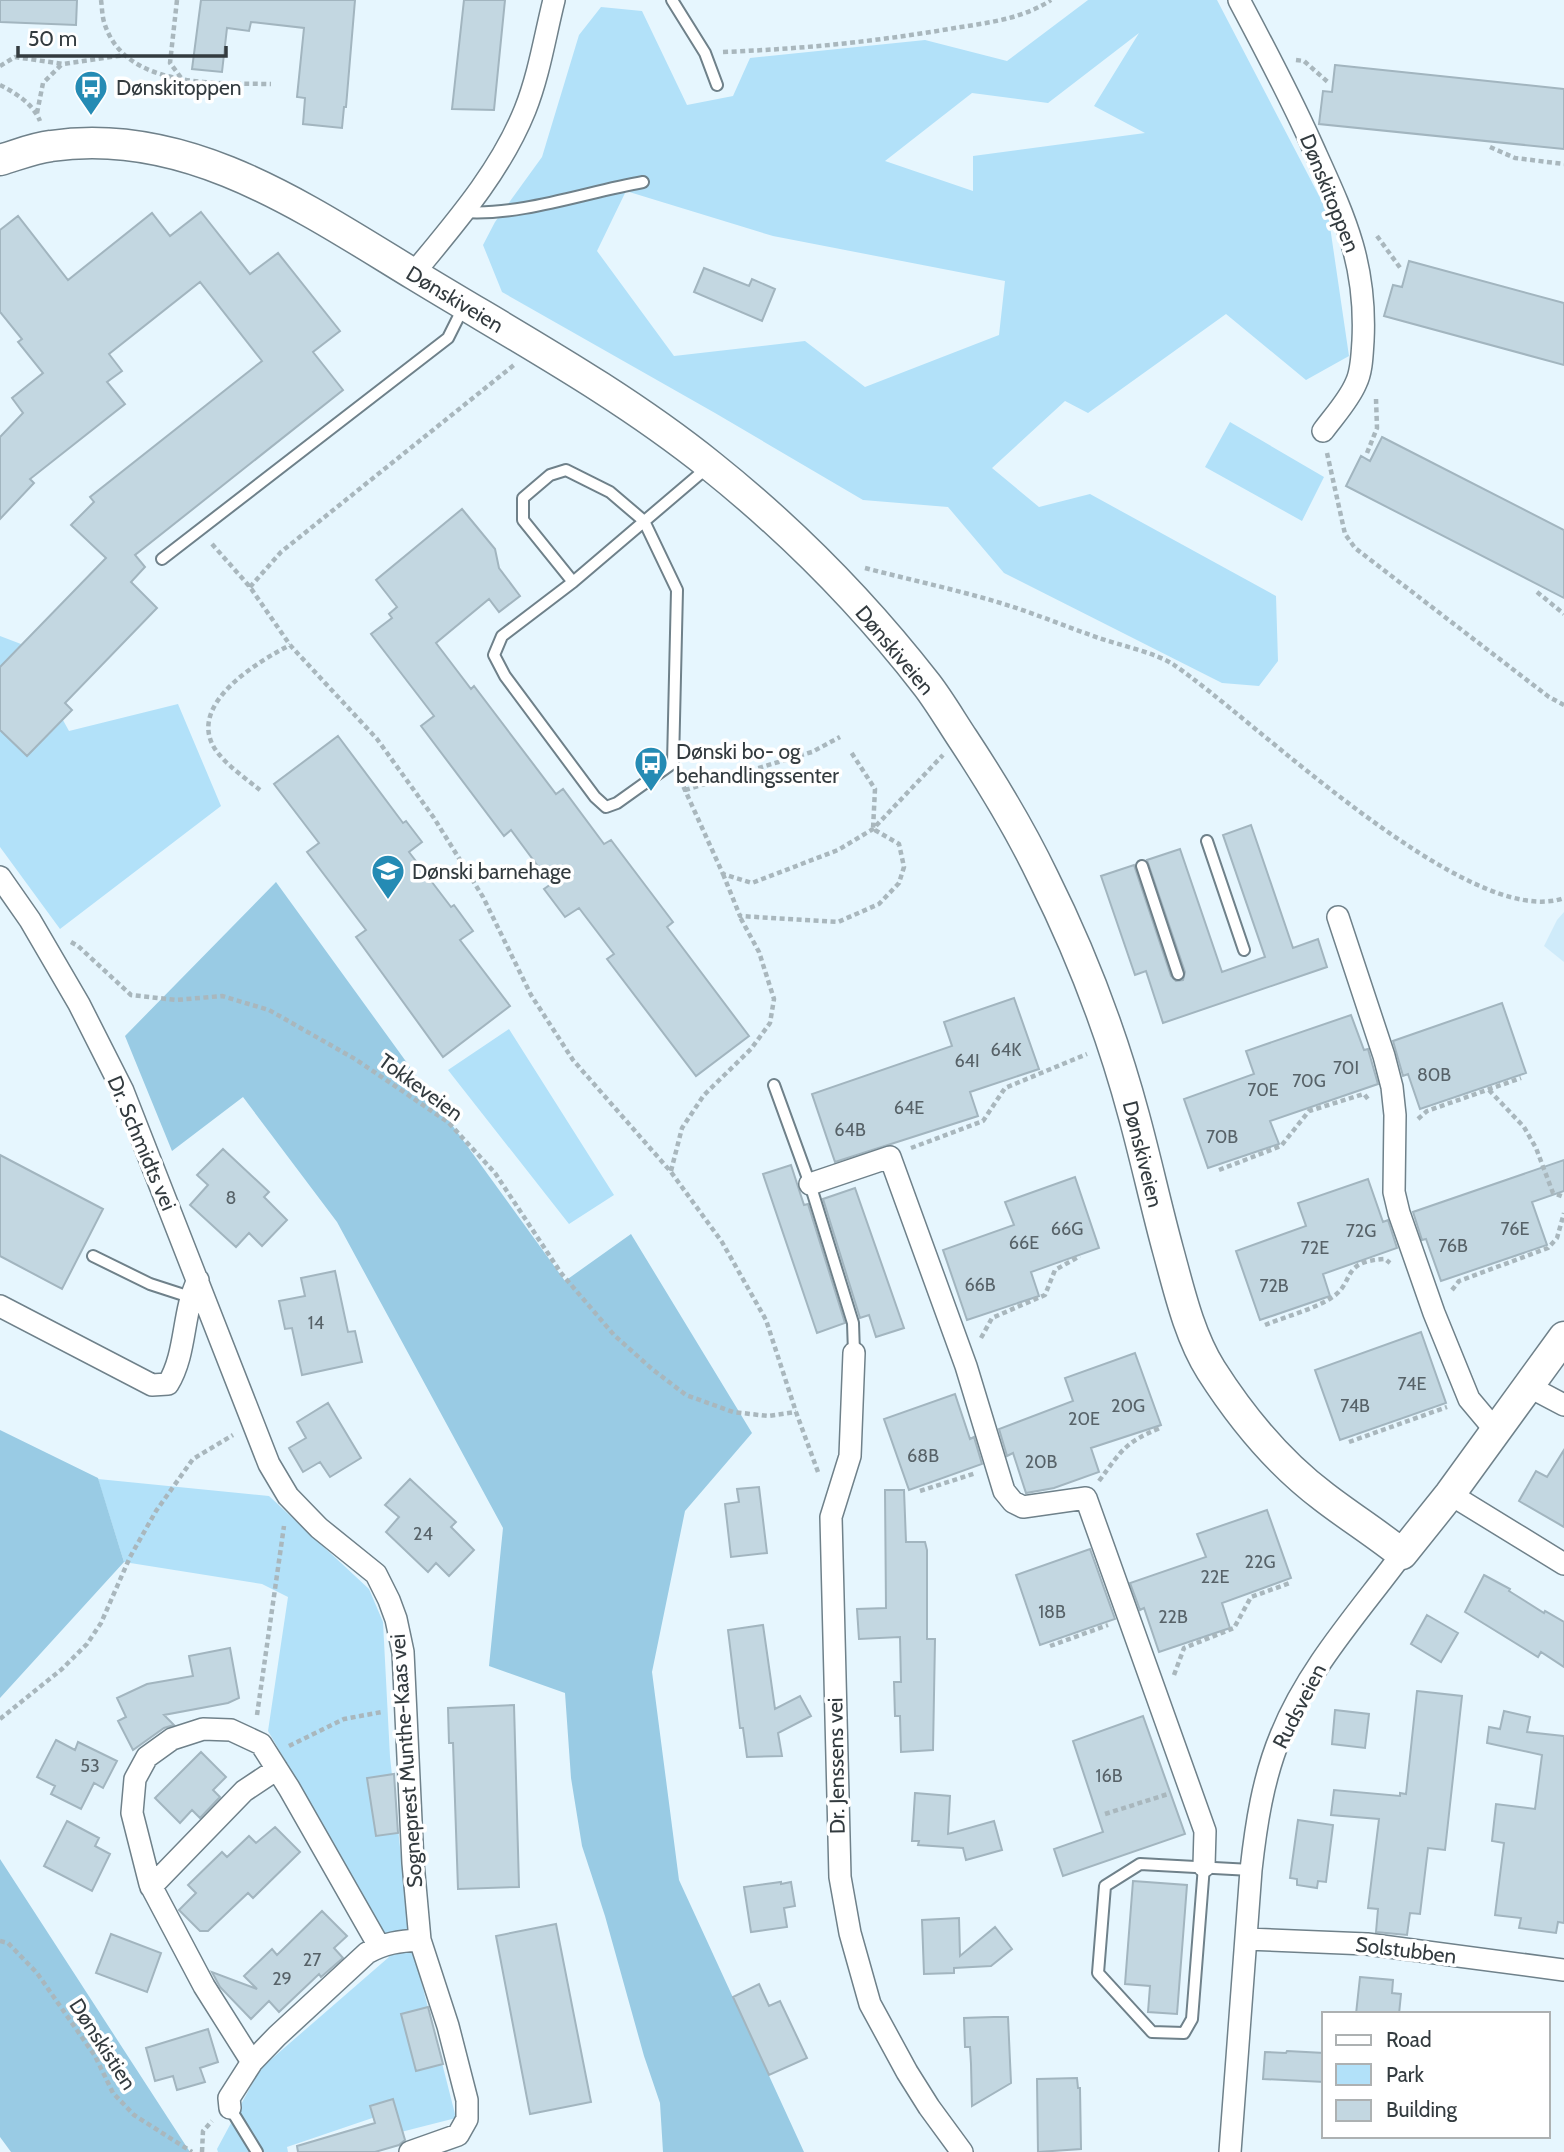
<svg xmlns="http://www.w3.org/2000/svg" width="1564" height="2152" viewBox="0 0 1564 2152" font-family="Cabin,sans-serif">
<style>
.built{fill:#cfebfa}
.green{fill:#b2e1f9;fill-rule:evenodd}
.forest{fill:#99cbe4}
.building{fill:#c3d7e1;stroke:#a2b5bf;stroke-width:2}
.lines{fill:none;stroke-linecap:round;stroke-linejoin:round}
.lane-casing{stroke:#6f818a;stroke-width:14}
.street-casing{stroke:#6f818a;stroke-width:24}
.secondary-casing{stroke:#6f818a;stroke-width:33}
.path{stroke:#a9b7bd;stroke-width:4.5;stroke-dasharray:5 3.5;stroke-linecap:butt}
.lane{stroke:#fff;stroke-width:10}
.street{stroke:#fff;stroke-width:21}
.secondary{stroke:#fff;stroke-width:30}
.labels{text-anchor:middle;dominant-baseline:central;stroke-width:7;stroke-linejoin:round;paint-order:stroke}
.number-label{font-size:18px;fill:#576268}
.poi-label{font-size:21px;fill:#333b3f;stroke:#fff;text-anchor:start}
.street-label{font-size:21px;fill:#333b3f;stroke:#fff}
</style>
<rect width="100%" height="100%" fill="#e6f6fe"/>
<path class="built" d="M1564 912V962L1544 946 1557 920Z"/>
<path class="green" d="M1088 0H1217L1328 213 1349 356 1306 380 1226 314 1088 413 1065 401 992 468 1039 507 1090 494 1276 596 1278 661 1259 686 1222 683 1004 573 948 507 863 500 715 413 502 292 483 245 495 222 542 157 579 35 601 7 642 11 687 105 733 96 750 58 925 40 1007 61ZM1139 33 1094 106 1145 133 973 156V191L885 161 972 93 1048 103ZM626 191 773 236 1005 281 999 335 865 387 805 341 674 356 597 251Z
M1230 422 1324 477 1302 521 1205 467Z
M0 636 21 644 69 731 178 704 221 806 60 929 0 847Z
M509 1029 614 1195 569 1224 448 1070Z
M98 1479 269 1496 369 1589 383 1622 390 1757 410 1937 456 2118 401 2132 390 2112 287 2147 288 2152H218L217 2149 260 2069 389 1957 341 1856 268 1731 288 1597 262 1584 124 1562Z"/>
<path class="forest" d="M276 882 565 1281 631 1234 752 1433 685 1511 652 1672 679 1880 804 2152H663L660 2103 644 2056 605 1916 582 1846 571 1778 565 1693 489 1666 503 1528 337 1222 243 1097 172 1151 125 1036Z
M0 1430 98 1478 124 1562 0 1698Z
M0 1859 190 2152H11L0 2137Z"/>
<path class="building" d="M0 0H77L76 25 0 22Z
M201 0H355L346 107H344L342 128 303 124 305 98 297 97 304 28 251 22 249 31 227 28 222 72 192 69Z
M464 0H505L494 110 452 109Z
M1335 65 1564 89V149L1319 124 1323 91 1332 92Z
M201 212 250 274 278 253 340 331 313 352 343 390 135 555 145 567 131 582 157 608 65 703 72 710 27 756 0 730V667L106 558 71 525 94 502 90 497 262 361 200 282 109 354 122 371 107 382 125 404 30 479 34 483 0 519V437L23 413 12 398 43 373 18 342 22 339 0 312V230L18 216 68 280 152 213 170 236Z
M1409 261 1564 303V365L1384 316 1393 285 1402 287Z
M704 268 749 286 752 279 775 289 762 321 694 292Z
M1382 437 1564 530V598L1346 486 1361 456 1370 461Z
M462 509 495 549 499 568 520 596 499 612 489 599 436 643 471 689 474 686 556 794 563 789 604 844 611 840 673 922 667 927 749 1036 696 1076 607 959 614 954 579 908 565 917 544 889 551 884 511 830 504 836 421 726 434 716 371 634 392 618 389 614 397 607 376 580Z
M338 736 403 823 406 821 422 842 409 852 451 907 454 905 473 931 460 940 510 1006 443 1057 356 937 366 930 307 852 319 843 274 784Z
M1251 825 1293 948 1318 939 1327 967 1163 1023 1146 971 1135 975 1101 876 1134 865 1171 976 1176 981 1183 980 1185 972 1147 860 1180 849 1222 972 1265 957 1223 835Z
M1014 998 1039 1069 970 1092 978 1116 835 1162 812 1094 952 1046 944 1022Z
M1502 1003 1526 1073 1420 1109 1408 1074 1403 1076 1393 1041Z
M1351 1015 1364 1050 1368 1049 1378 1084 1270 1121 1279 1144 1208 1168 1184 1099 1254 1074 1246 1051Z
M223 1149 269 1192 264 1197 287 1220 262 1246 249 1233 236 1247 190 1205 208 1185 197 1175Z
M0 1155 103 1209 62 1289 0 1256Z
M1564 1160V1191L1532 1202 1547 1245 1441 1281 1426 1239 1422 1240 1413 1212Z
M791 1165 804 1205 808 1204 845 1323 817 1333 763 1174Z
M1075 1177 1099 1248 1031 1272 1039 1296 967 1320 943 1250 1014 1225 1005 1202Z
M1368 1179 1383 1222 1388 1220 1397 1248 1323 1274 1330 1296 1260 1320 1236 1251 1306 1226 1298 1203Z
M855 1188 904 1328 876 1337 869 1315 860 1318 823 1199Z
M335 1271 348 1332 355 1331 362 1362 302 1375 292 1328 285 1329 279 1301 305 1296 301 1278Z
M1421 1332 1446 1403 1340 1440 1315 1370Z
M1135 1353 1161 1425 1091 1448 1099 1472 1054 1488 1026 1493 1013 1453 1007 1456 999 1429 1073 1401 1065 1378Z
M955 1394 970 1439 974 1437 982 1464 909 1490 884 1419Z
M328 1403 361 1458 330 1477 320 1462 303 1472 289 1448 306 1438 297 1422Z
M1564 1450V1527L1519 1501 1536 1471 1547 1477Z
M410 1479 456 1522 451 1527 474 1550 449 1576 436 1563 428 1572 386 1532 399 1517 385 1505Z
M759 1487 767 1553 731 1557 725 1504 739 1502 737 1489Z
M885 1490H904L906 1542H925L927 1550V1639H935L933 1750 901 1752 900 1716H895L894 1682H901L900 1637 859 1639 857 1609 886 1608Z
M1267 1510 1291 1578 1222 1603 1230 1628 1159 1652 1144 1608 1140 1610 1130 1583 1206 1557 1197 1534Z
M1090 1549 1115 1619 1040 1645 1016 1575Z
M1484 1575 1510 1589 1509 1591 1544 1613 1545 1611 1564 1622V1667L1541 1652 1538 1657 1465 1612Z
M1427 1615 1458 1633 1441 1662 1411 1644Z
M763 1625 775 1709 800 1696 811 1716 778 1733 782 1756 747 1757 743 1728H740L728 1630Z
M230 1648 239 1698 228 1703 164 1715 174 1725 164 1728 133 1750 118 1721 126 1717 117 1698 147 1684 193 1676 189 1656Z
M1417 1691 1462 1696 1445 1850 1428 1848 1420 1914 1410 1913 1407 1935 1376 1932 1378 1909 1368 1908 1379 1819 1331 1815 1334 1790 1400 1796V1793L1406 1794Z
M514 1705 519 1887 458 1889 453 1743H449L448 1708Z
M1335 1710 1369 1714 1365 1748 1332 1744Z
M1504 1711 1530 1717 1527 1732 1564 1736V1923L1558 1922 1556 1933 1519 1928 1521 1918 1495 1915 1504 1843 1492 1841 1496 1804 1535 1809 1542 1755 1487 1743 1489 1727 1500 1729Z
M1143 1716 1185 1834 1063 1876 1054 1849 1103 1832 1073 1741Z
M56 1740 75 1750 78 1742 117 1761 103 1788 94 1783 81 1809 51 1794 55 1786 37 1777Z
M201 1752 226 1777 213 1790 220 1797 200 1818 192 1810 180 1823 155 1798Z
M394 1774 398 1833 376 1836 367 1778Z
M915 1793 950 1796 948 1834 994 1821 1002 1850 966 1860 963 1848 918 1845 919 1841H912Z
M1298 1820 1333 1825 1326 1882 1318 1881 1317 1888 1297 1885V1879L1290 1878Z
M67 1821 99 1838 95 1846 110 1854 92 1891 44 1866Z
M275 1827 300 1852 253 1898 248 1893 208 1931H200L179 1910 196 1893 188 1885 222 1852 227 1857 249 1836 256 1843Z
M1133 1881 1187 1885 1177 2014 1148 2012 1150 1986 1125 1984Z
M781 1882V1884L791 1882 795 1906 784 1908 787 1927 751 1932 744 1887Z
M322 1911 347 1936 334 1948 343 1958 321 1977 319 1974 279 2012 269 2001 251 2019 220 1987 212 1972 257 1989 244 1976 272 1949 277 1955Z
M959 1918 960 1956 995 1927 1012 1949 991 1966 954 1968V1973L924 1974 922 1920Z
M556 1924 591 2102 530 2114 496 1936Z
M111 1934 161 1953 147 1992 96 1973Z
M1360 1977 1393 1980 1392 1993 1401 1994 1399 2014H1356Z
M759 1984 769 2006 780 2001 807 2058 769 2075 733 1997Z
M428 2007 443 2064 416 2071 401 2014Z
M994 2017H1008L1011 2083 972 2106 971 2064 970 2047H965L964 2018Z
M208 2029 218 2062 200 2068 205 2082 177 2090 173 2076 155 2081 146 2048Z
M1287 2051 1324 2053V2082L1263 2079 1265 2052 1286 2053Z
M1077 2078 1078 2088H1080L1081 2149 1038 2152 1037 2079Z
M393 2099 405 2140 399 2145 375 2152H298L297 2146 375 2123 370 2106Z"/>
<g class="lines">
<defs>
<path id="lane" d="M672 0 705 53 717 85
M464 212C521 216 586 192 643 182
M162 559 448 338 463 308
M573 582 523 520V498L550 475 566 470 610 492 644 521 677 590 673 763 617 803 606 807 595 797 505 676 494 655 502 636 573 582 708 467
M1207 841 1244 950
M1142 866 1178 974
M774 1085 810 1184 853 1323 854 1353
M93 1256 150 1284 190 1297
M1204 1866 1192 2019 1184 2033 1152 2032 1098 1973 1105 1886 1140 1864 1251 1870
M230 2108 257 2152"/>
<path id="street" d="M1239 0C1264 47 1289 94 1311 143 1343 214 1367 261 1363 341 1362 354 1362 371 1356 383 1349 400 1334 416 1323 431
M413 274C455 223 500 172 525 110 539 75 545 36 554 0
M0 877 30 920 79 1004 123 1091 269 1464 288 1496 319 1528 376 1574 389 1600 396 1619 403 1652 413 1863 420 1940
M1338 917 1384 1056 1392 1087 1395 1115 1394 1192 1399 1213 1434 1313 1469 1399 1495 1430
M810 1184 890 1157 966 1366 1004 1491 1013 1502 1023 1507 1086 1498 1205 1831 1204 1866
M0 1306 152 1385 168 1384C187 1353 182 1312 198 1280
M854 1353 850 1456 831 1517 840 1877 850 1933 870 2004 907 2072 929 2107 962 2152
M1528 1386 1564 1405
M1450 1494 1564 1564
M151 1887 244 1791 277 1769
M1246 1939 1367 1944 1564 1970
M252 2062 204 1986 150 1884 132 1813 135 1779 147 1757 172 1739 203 1729 231 1730 261 1744 289 1788 379 1946
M230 2108 229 2098 252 2062 277 2036 367 1953C384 1943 400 1941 420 1940L448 2026 467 2100V2119L458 2135 410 2152
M1230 2152 1251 1870C1256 1825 1263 1778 1281 1735 1308 1668 1359 1612 1402 1554"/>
<path id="secondary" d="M0 160C17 155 34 148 51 146 187 126 305 208 415 275 515 336 619 392 711 466 791 530 864 604 927 685 940 702 951 721 963 739 992 783 1020 829 1043 877 1081 953 1112 1034 1134 1116 1146 1160 1156 1206 1168 1250 1179 1290 1189 1335 1211 1370 1241 1417 1280 1464 1324 1497 1350 1517 1377 1534 1402 1554L1450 1494 1564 1337"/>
</defs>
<use href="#lane" class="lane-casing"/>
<use href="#street" class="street-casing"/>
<use href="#secondary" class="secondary-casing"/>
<path class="path" d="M101 0C102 7 102 15 104 22 124 89 216 83 271 84
M177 0 170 63 182 79
M723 52C801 49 872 42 949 29 984 23 1021 20 1051 0
M1296 60 1304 61 1329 83
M0 66 15 57 63 64 125 55
M0 85C16 93 33 104 40 121
M37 113 43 83 62 64
M1490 147 1515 158 1564 164
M1377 236 1401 269
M1327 453 1345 534 1355 548 1549 697 1564 705
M1367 453 1377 428 1376 399
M212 544 250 587 290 645 377 739 434 818 483 897 531 995 573 1060 671 1172 722 1242 766 1320 796 1412 818 1472
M865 568C911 580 958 590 1004 604 1036 614 1067 627 1099 638 1119 645 1157 653 1174 665 1253 718 1469 932 1564 898
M250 587 281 552 514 365
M1537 592 1564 614
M680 779 723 874 752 883 838 850 873 829 943 755
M260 790C245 778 226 765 215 749 186 704 259 661 290 645
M685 790 812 752 840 737
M723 874 740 916 838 922 879 904 899 883 904 867 899 844 873 829 875 789 851 752
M71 942 78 946 131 995 176 1000 222 996 269 1010 355 1059 448 1122 495 1173 561 1273 614 1335 652 1369 686 1395 733 1412 768 1416 796 1412
M1489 1090 1524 1127 1536 1148 1553 1193 1564 1197
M1418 1119 1427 1111 1521 1078
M911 1148 983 1121 1005 1088 1087 1054
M1219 1170 1281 1146 1309 1111 1364 1094 1368 1099
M671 1171 682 1128 704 1095 751 1049 770 1023 774 999 759 952 740 917
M1452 1290 1459 1281 1548 1248 1557 1238 1564 1213
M1265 1325C1287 1316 1312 1310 1331 1298 1356 1283 1339 1261 1385 1259L1390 1263
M981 1338 992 1318 1045 1295 1055 1270 1080 1256
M1349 1442 1447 1407
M1099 1481C1122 1450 1124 1443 1160 1428
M920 1491 976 1473
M1050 1646 1108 1625
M1174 1675 1184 1648 1234 1628 1251 1597 1290 1583
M257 1715 284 1526
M0 1719 62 1669 87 1644 101 1623 130 1557 156 1511 193 1459 233 1435
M289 1746 344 1719 382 1712
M1105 1814 1168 1794
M0 1941 8 1943 37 1973 95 2056 113 2093 134 2115 192 2152
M202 2152 203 2131 212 2121"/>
<use href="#lane" class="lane"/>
<use href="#street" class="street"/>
<use href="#secondary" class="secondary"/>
</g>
<defs>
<symbol id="bus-pin" viewBox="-11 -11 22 30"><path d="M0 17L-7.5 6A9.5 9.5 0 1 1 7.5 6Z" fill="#258bb4" stroke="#fff"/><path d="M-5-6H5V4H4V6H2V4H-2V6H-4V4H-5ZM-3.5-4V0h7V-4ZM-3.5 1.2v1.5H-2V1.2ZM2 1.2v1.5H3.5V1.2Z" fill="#fff"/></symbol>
<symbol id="school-pin" viewBox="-11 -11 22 30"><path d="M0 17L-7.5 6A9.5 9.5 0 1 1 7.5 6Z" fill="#258bb4" stroke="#fff"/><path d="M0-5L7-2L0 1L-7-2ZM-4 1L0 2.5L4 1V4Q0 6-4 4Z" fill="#fff"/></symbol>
</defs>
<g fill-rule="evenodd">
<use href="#bus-pin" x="72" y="68" width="38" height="52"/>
<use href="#bus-pin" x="632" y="744" width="38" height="52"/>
<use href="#school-pin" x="369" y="852" width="38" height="52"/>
</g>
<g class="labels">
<g class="number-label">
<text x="1006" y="1050">64K</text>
<text x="967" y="1061">64I</text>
<text x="1346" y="1068">70I</text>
<text x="1434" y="1075">80B</text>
<text x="1309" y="1081">70G</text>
<text x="1263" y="1090">70E</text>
<text x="909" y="1108">64E</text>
<text x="850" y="1130">64B</text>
<text x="1222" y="1137">70B</text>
<text x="231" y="1198">8</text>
<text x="1067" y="1229">66G</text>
<text x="1515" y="1229">76E</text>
<text x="1361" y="1231">72G</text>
<text x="1024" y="1243">66E</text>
<text x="1453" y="1246">76B</text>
<text x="1315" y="1248">72E</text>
<text x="980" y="1285">66B</text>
<text x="1274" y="1286">72B</text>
<text x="316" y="1323">14</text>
<text x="1412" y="1384">74E</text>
<text x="1128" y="1406">20G</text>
<text x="1355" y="1406">74B</text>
<text x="1084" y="1419">20E</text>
<text x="923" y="1456">68B</text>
<text x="1041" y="1462">20B</text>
<text x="423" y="1534">24</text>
<text x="1260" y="1562">22G</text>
<text x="1215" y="1577">22E</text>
<text x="1052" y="1612">18B</text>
<text x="1173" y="1617">22B</text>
<text x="90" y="1766">53</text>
<text x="1109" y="1776">16B</text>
<text x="312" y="1960">27</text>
<text x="282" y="1979">29</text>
</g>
<g class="poi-label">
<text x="116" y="87">Dønskitoppen</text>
<text x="676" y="751">Dønski bo- og<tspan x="676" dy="24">behandlingssenter</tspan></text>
<text x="412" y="871">Dønski barnehage</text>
</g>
<g class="street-label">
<text transform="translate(1330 193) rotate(68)">Dønskitoppen</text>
<text transform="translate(455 299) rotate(31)">Dønskiveien</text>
<text transform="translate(895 650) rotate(50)">Dønskiveien</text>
<text transform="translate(421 1087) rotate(36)">Tokkeveien</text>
<text transform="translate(142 1143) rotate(67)">Dr. Schmidts vei</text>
<text transform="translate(1143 1154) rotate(76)">Dønskiveien</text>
<text transform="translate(1299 1706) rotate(-63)">Rudsveien</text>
<text transform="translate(406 1761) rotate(-94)">Sogneprest Munthe-Kaas vei</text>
<text transform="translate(836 1766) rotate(-91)">Dr. Jenssens vei</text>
<text transform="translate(1406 1950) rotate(7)">Solstubben</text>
<text transform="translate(103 2044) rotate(57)">Dønskistien</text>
</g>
</g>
<rect x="1322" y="2012" width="228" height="126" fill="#ffffff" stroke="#adb1b2" stroke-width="2"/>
<rect x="1336" y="2035" width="35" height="10" fill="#ffffff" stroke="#adb1b2" stroke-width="2"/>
<text x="1386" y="2047" font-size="21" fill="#333b3f">Road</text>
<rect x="1336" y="2064" width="35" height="21" fill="#b2e1f9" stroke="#adb1b2" stroke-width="2"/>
<text x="1386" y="2082" font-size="21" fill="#333b3f">Park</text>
<rect x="1336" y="2100" width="35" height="21" fill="#c3d7e1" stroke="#adb1b2" stroke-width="2"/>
<text x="1386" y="2117" font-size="21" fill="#333b3f">Building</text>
<path d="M18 46v10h208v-10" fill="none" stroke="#333b3f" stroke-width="3.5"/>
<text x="28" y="46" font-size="21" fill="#333b3f" stroke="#ffffff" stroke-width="5" paint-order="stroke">50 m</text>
</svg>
